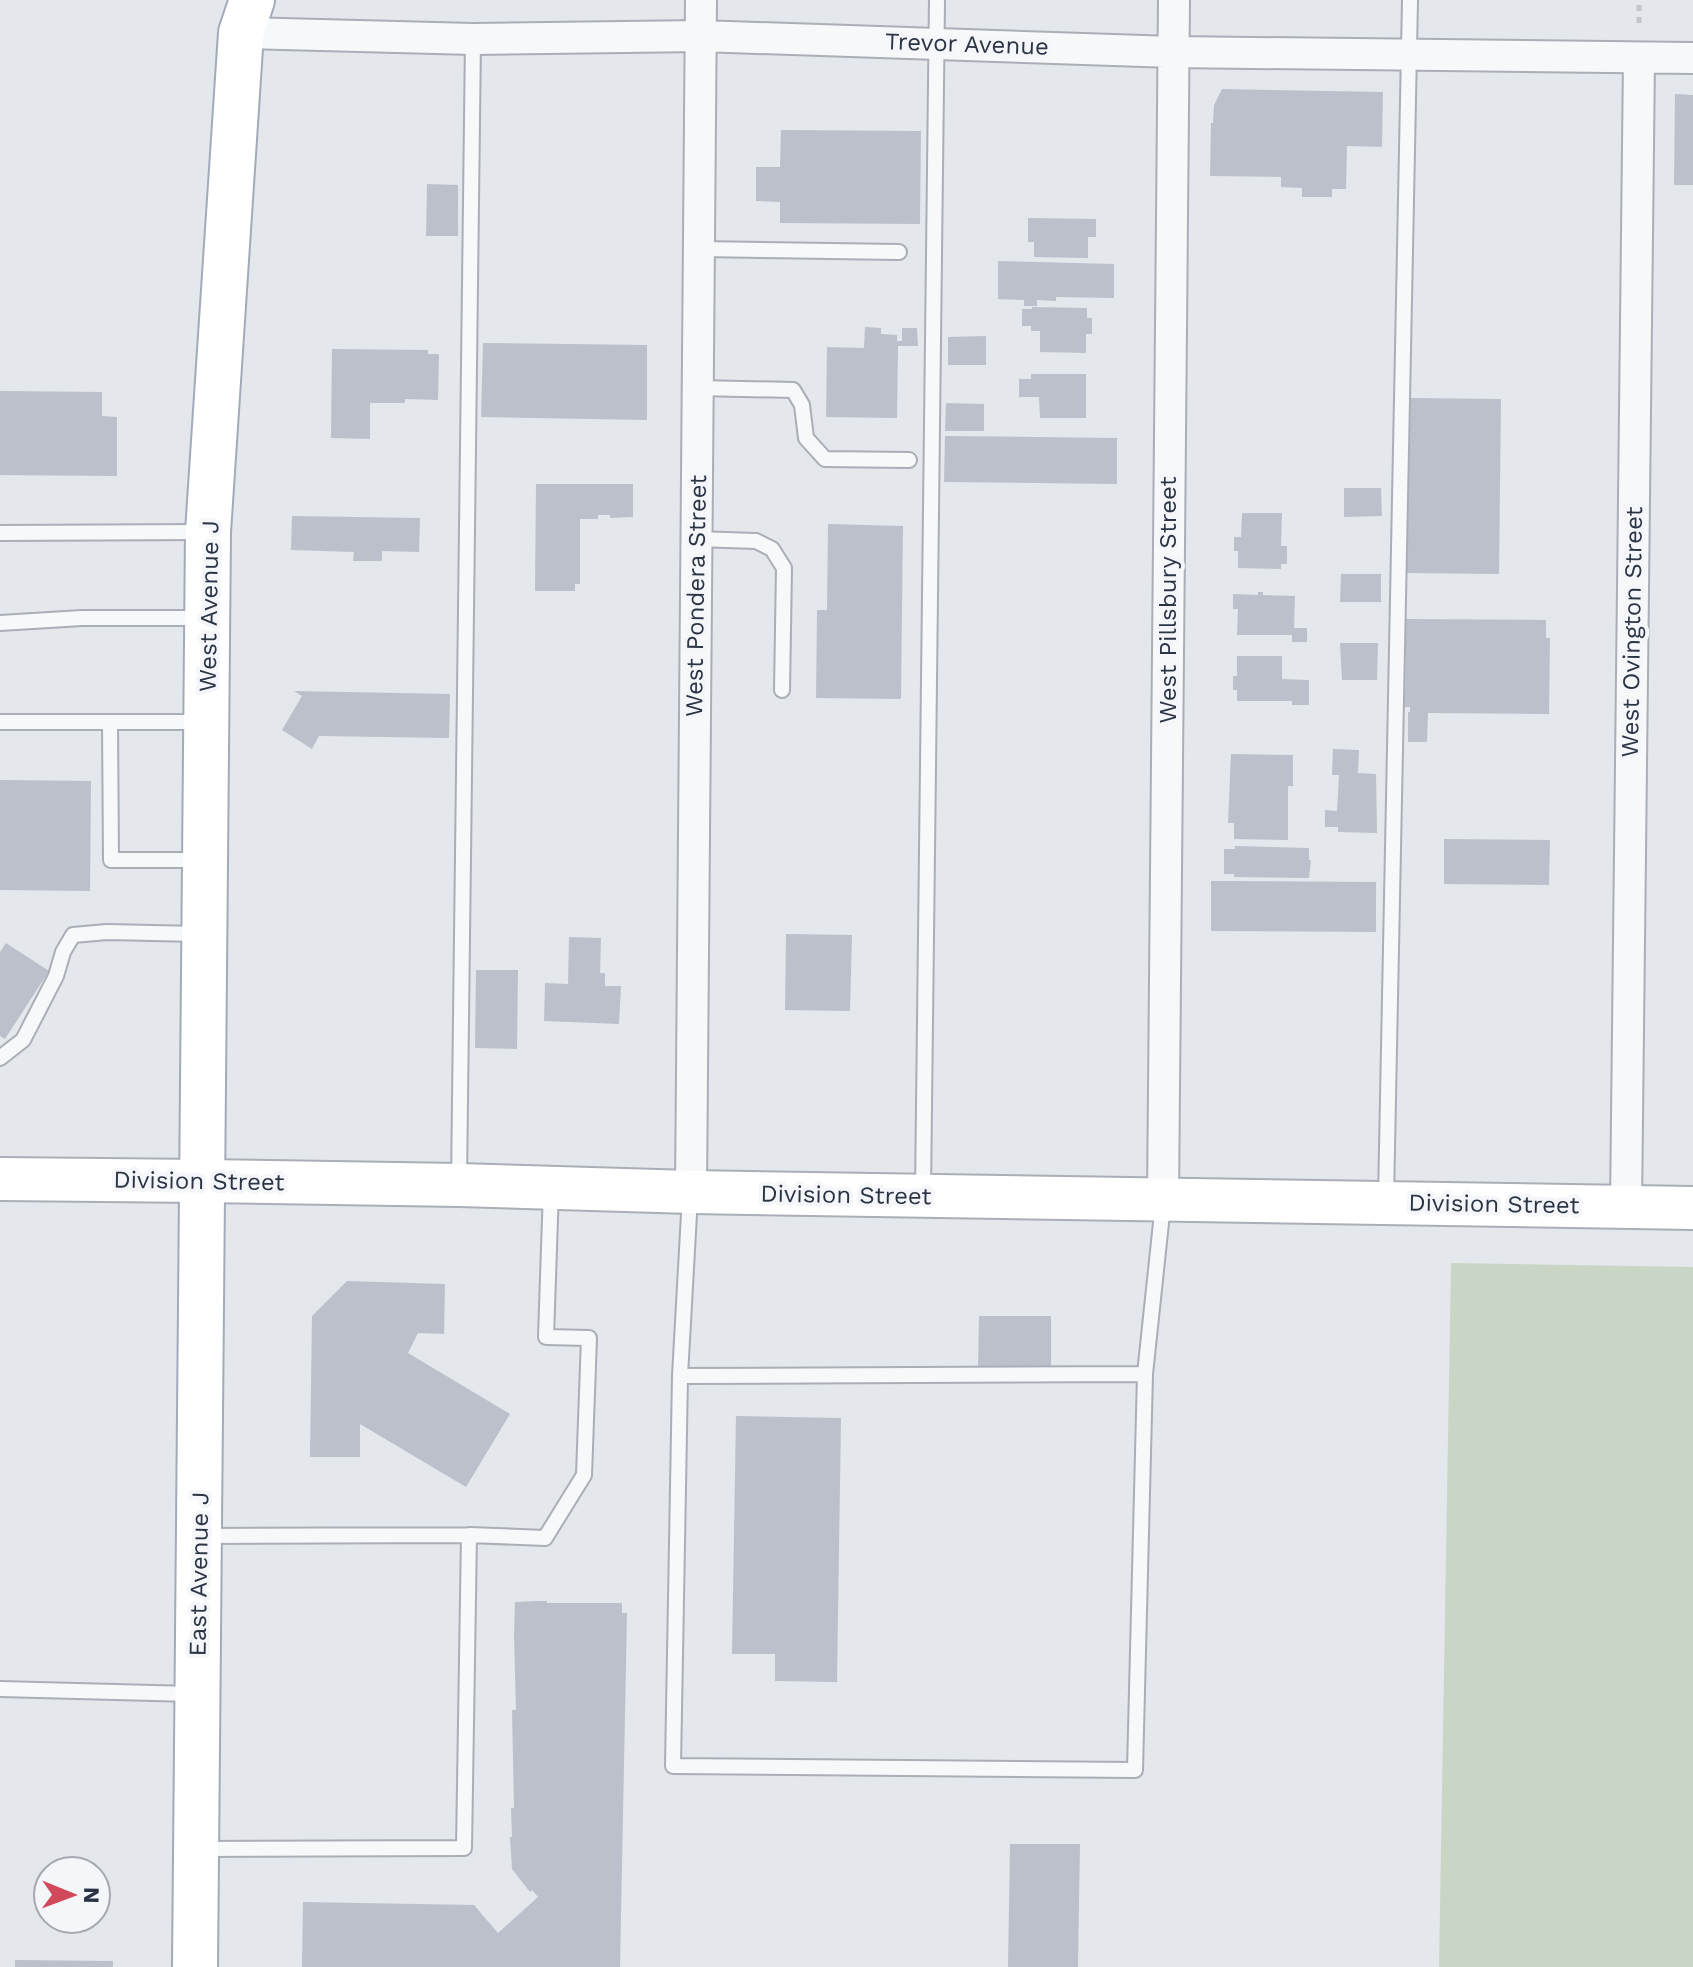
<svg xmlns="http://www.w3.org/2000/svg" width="1693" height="1967" viewBox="0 0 1693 1967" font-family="'Work Sans',sans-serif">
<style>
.green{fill:#c9d6c5}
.building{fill:#bbc0ca}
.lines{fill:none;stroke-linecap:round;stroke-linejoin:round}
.service-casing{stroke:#a9aeb7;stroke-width:18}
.minor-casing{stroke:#a9aeb7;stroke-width:34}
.secondary-casing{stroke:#a9aeb7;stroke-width:46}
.primary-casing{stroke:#a3abb8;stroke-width:48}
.path{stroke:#c2c5cb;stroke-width:5;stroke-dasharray:6 6;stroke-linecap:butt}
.service{stroke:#f7f8fa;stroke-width:14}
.minor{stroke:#f7f8fa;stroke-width:30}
.secondary{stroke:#fff;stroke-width:42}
.primary{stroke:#fff;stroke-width:44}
.labels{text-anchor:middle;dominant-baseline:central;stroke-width:8;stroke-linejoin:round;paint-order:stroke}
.street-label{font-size:24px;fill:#2b3445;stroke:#f4f6f9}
</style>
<rect width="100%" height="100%" fill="#e4e7ec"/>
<path class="green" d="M1451 1263 1693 1267V1967H1439Z"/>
<path class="building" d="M1222 89 1383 92 1382 147 1347 146 1346 189H1332V197H1302V188L1281 187V177L1210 176 1211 123H1213L1214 105Z
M1675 94 1693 95V185H1674Z
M781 130 921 131 920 224 780 223V202L756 201V167H780Z
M427 184 458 185V236H426Z
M1028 218 1096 219V237H1088V258L1034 257V242H1028Z
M998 261 1114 264V298L1056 297V301L1037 300V306H1024V300L998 299Z
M1032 307 1087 308V318H1092V334H1086V353L1040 352V331H1031V326H1022V309H1032Z
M865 327 881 328V334L897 335V341H902V328H917L918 346H898L897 418 826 417 827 347 864 348Z
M986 336V365H948V337Z
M483 343 647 345V420L481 417Z
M332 349 428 350V354H439L438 400 405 399V403H370V439L331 438Z
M1031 374H1086V418H1040L1039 397H1019V379H1031Z
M0 391 102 392V416L117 417V476L0 475Z
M1409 398 1501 399 1499 574 1406 573Z
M946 403 984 404V431H945Z
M945 436 1117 438V484L944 482Z
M536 484H633V517L610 518V515H598V519H580V584H575V591H535Z
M1344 488H1381L1382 516 1344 517Z
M1242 513H1282L1281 546H1287V564H1281V569L1238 568V551H1234V537H1241Z
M292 516 420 518 419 552 382 551V561H353L354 552 291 550Z
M828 524 903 526 901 699 816 698 817 610H827Z
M1341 574H1381V602H1340Z
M1258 592H1263V595L1295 596 1294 628H1307V642H1292V635H1237L1238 609H1233V594L1258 595Z
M1406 619 1546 620V638H1550L1549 714 1428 713 1427 742H1408V712H1410V707H1405Z
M1340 643H1378L1377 680H1342Z
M1237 656H1282V679L1309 680V705H1292V701H1237V690H1233V676H1237Z
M294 691 450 694 449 738 319 736 312 749 282 730 302 696Z
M1333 749 1359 750 1358 773 1376 774 1377 833 1338 832V827H1325V810L1337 811 1339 775H1332Z
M1231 754 1293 755V786H1288V840L1234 839V823H1228Z
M0 780 91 781 90 891 0 890Z
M1444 839 1550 840 1549 885 1444 884Z
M1235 846 1309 848V860H1311L1309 878 1234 877V874H1224V849H1235Z
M1211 881 1376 882V932L1211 931Z
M786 934 852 935 850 1011 785 1010Z
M569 937 601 938 600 973H605V986H621L619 1024 544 1021 545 983 568 984Z
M6 943 49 971 5 1039 0 1036V952Z
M476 970H518L517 1049 475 1048Z
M347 1281 445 1284 444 1334 418 1333 408 1353 510 1414 466 1487 360 1424V1457H310L312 1316Z
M979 1316H1051V1370L978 1369Z
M736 1416 841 1418 837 1682 775 1681V1654H732Z
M537 1601H547V1603H622V1613H627L620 1967H302L303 1902 474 1905 498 1933 538 1897 532 1890 530 1892 512 1869 510 1837H512L511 1808H514L512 1710H516L514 1636 515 1602Z
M1010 1844H1080L1078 1967H1008Z
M15 1960 113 1961V1967H15Z"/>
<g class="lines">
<defs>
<path id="service" d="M699 249 899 252
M698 388 793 390 802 405 806 438 825 459 909 460
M0 533 204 532
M696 539 756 541 772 549 784 568 782 690
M0 623 82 618H203
M0 722H203
M110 722 111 860H200
M0 1058 23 1040 56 976 63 952 73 935 107 932 199 934
M459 1182 473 39
M923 1192 937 0
M690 1196 680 1376 673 1766 1135 1770 1145 1374 1163 1204
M1386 1198 1410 0
M680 1376 1145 1374
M469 1535 545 1538 584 1475 589 1338 546 1337 551 1189
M0 1689 192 1694
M199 1849 464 1848 469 1535 204 1536"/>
<path id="minor" d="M241 33 473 39 701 36 1173 52 1693 58
M691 1192 701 0
M1163 1199 1174 0
M1626 1207 1639 58"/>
<path id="secondary" d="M0 1179 203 1181 459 1185 691 1192 1693 1208"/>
<path id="primary" d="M195 1967 208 532 241 33 252 0"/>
</defs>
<use href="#service" class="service-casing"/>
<use href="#minor" class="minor-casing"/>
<use href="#secondary" class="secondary-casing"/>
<use href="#primary" class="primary-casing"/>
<path class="path" d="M1639 23V0"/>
<use href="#service" class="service"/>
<use href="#minor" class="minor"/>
<use href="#secondary" class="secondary"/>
<use href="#primary" class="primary"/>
</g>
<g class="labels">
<g class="street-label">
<text transform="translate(967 44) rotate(2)">Trevor Avenue</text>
<text transform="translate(696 596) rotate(-89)">West Pondera Street</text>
<text transform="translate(1168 600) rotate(-90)">West Pillsbury Street</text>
<text transform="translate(209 606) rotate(-89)">West Avenue J</text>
<text transform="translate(1632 632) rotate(-89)">West Ovington Street</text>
<text transform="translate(199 1181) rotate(1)">Division Street</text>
<text transform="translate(846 1195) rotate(1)">Division Street</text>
<text transform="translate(1494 1204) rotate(1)">Division Street</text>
<text transform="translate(199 1574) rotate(-89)">East Avenue J</text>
</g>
</g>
<g transform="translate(72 1895) rotate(91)"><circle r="38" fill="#f4f6f9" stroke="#a4a8b1" stroke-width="2"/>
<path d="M0-6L14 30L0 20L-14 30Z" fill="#d1495b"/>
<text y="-12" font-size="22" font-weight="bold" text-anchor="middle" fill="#2b3445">N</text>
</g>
</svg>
